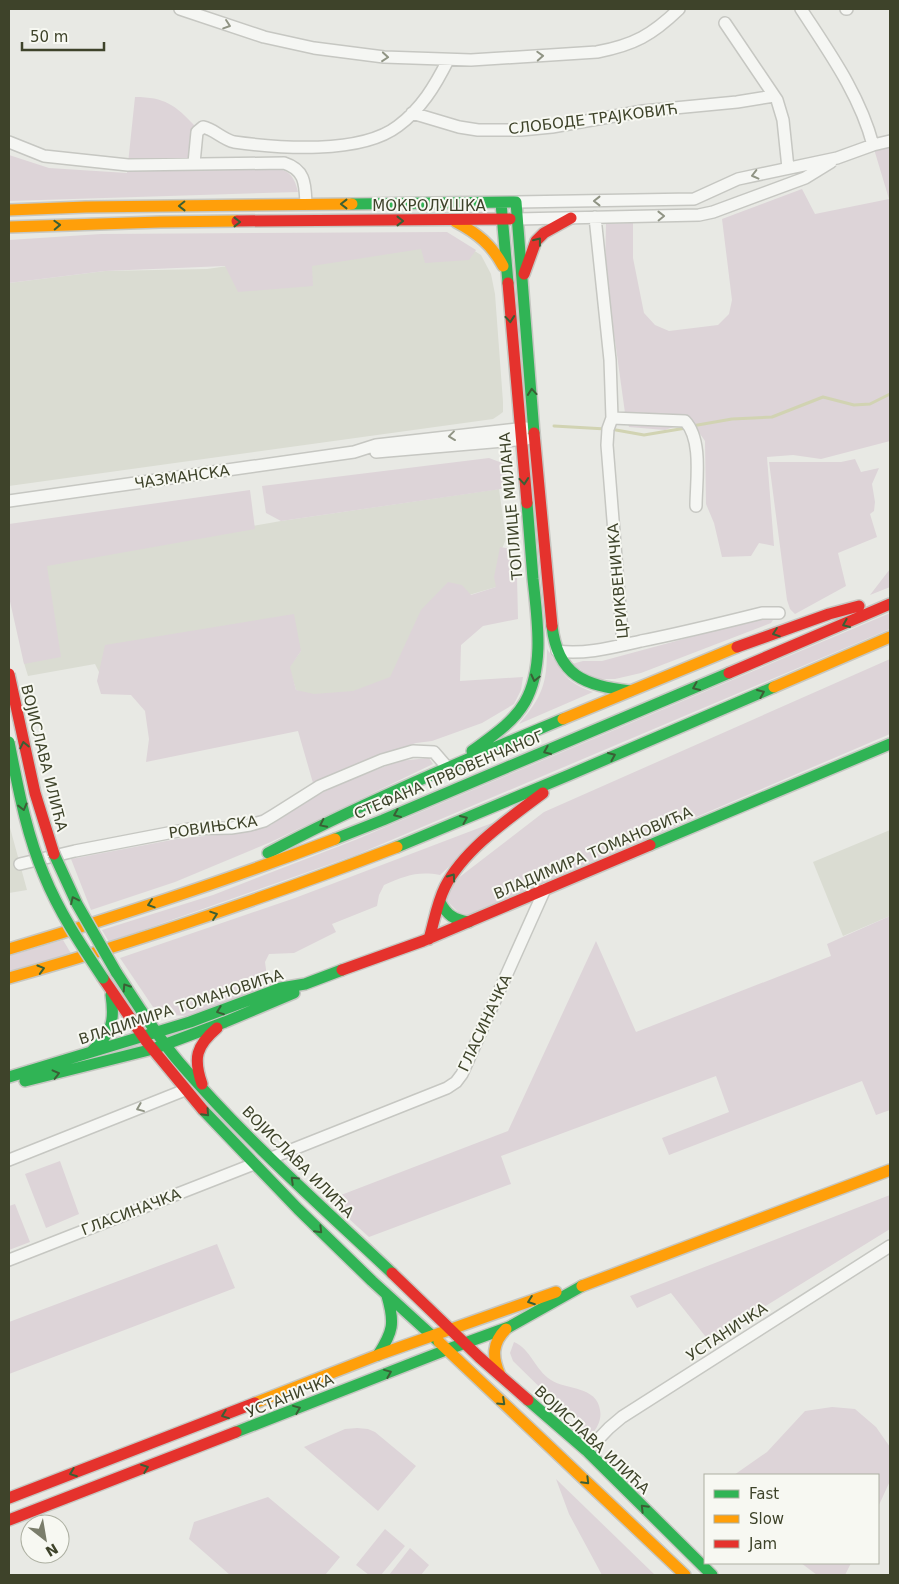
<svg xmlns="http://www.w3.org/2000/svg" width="899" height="1584" viewBox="0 0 899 1584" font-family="'DejaVu Sans',sans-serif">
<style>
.built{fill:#dadcd2}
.green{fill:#ddd4d8}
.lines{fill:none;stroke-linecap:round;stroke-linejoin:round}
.stream{stroke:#d1d3b2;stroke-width:3}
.street-casing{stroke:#c6c7c2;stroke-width:14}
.fast-casing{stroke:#c6c7c2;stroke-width:14}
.slow-casing{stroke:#c6c7c2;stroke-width:14}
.jam-casing{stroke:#c6c7c2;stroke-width:14}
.street{stroke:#f5f6f3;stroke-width:11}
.fast{stroke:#30b455;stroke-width:11}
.slow{stroke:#ff9f0a;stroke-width:11}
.jam{stroke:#e5322d;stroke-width:11}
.fast-bridge-casing{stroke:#c6c7c2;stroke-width:14;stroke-linecap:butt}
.jam-bridge-casing{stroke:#c6c7c2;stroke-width:14;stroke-linecap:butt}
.fast-bridge{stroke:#30b455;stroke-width:11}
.jam-bridge{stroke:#e5322d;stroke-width:11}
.oneway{stroke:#909484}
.oneway2{stroke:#3a5f35}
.labels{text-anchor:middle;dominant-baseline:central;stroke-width:4;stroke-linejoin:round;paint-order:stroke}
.street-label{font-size:15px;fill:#3e432a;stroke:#f7f8f2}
</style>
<rect width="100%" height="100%" fill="#e8e9e4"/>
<path class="built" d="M449 235 481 255 491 274 495 294 503 402V412L499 415 493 419 9 486V283L105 271 207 269Z
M499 489 506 539 499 556 496 587 469 595 389 689 328 702 296 690 289 667 301 651 99 672 95 664 28 676 24 663 9 568 281 521Z
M9 824 27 890 9 893Z
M890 830V916L843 936 813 862Z"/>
<path class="green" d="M135 97C165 97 175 105 195 126L190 167C208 167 275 163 287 172 294 177 296 184 298 192L9 201V155L49 168 127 173Z
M890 146V441L821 459 793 455 767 457 774 546 759 543 751 556 722 557 714 523 706 504 705 441 691 421 665 430 629 427 625 413 605 268 606 224 633 223V258L644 313 655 325 669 331 718 325 729 314 732 300 722 219 802 189 815 214 889 199 874 149Z
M447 232 476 250 469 260 425 263 421 249 312 266 313 286 238 292 225 266 105 271 9 283V240L101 234Z
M489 458 505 464 508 488 281 521 266 513 262 486Z
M855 459 861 472 879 468 872 484 875 502 874 511 870 514 877 537 838 553 846 586 795 614 790 609 787 600 769 462H841Z
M250 490 255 529 47 566 61 657 24 664 9 597V524Z
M500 547 511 549 517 576 518 619 483 626 461 645 460 681 523 677 521 690 514 704 482 723 432 741 416 743 392 751 313 783 298 731 146 762 149 739 145 711 131 695 101 694 97 681 105 645 294 614 301 651 290 667 296 690 314 694 353 691 390 677 421 610 448 582 462 585 471 595 496 587 494 577Z
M890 569V587L870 595Z
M890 613V629L356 855 109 942 102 930 213 895 355 840Z
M769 616 773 620 771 623 641 673 615 679H595L572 664 583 661H602Z
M547 649C564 673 563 681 593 692L519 724C542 697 547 684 547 649Z
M890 659V734L463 917 446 900 453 882 544 812Z
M429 758 433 764 271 842 175 882 91 910 71 859 182 838 229 834 256 830 271 825 311 798 345 782 399 761Z
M500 820 440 875C417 871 405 876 384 885L379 895 377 906 332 924 336 932 294 953 269 954 265 962 267 977 260 992 189 1016 168 1015 153 1007 120 958 295 898Z
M890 916V1110L876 1115 862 1081 669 1155 662 1138 729 1112 716 1076 501 1156 511 1184 369 1237 328 1200 508 1131 596 941 636 1032 831 956 827 944Z
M63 940 72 955 9 971V956Z
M60 1161 79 1214 46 1228 25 1174Z
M890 1195V1229L709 1341 671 1293 637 1308 630 1296Z
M15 1204 30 1242 9 1250V1206Z
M217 1244 235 1288 9 1374V1322Z
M514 1342C531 1349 535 1370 551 1380 566 1390 597 1386 600 1410 602 1420 597 1427 592 1435 584 1432 574 1423 571 1415L565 1412 513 1361 510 1353Z
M832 1407 855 1409 876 1427 890 1447V1481L878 1507V1475H734L767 1452 805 1411Z
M357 1428 368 1429 375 1432 416 1466 378 1511 304 1447 345 1429Z
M556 1479 655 1575H602L569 1514Z
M268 1497 340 1557 325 1575H230L189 1539 194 1522Z
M385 1529 405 1546 381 1575H369L356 1565Z
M410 1548 429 1565 421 1575H389Z
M801 1563H851L845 1575H817Z"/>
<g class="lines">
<path class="stream" d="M554 426 606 429
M692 426 732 419 772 417 823 397 854 405 870 404 890 394
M616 430 644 435 686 428"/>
<defs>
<path id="street" d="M180 9 264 37 314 48 384 57 471 60 597 52C634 45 652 35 679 9
M801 9C829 52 860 95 873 145
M846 9H847
M725 23 777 100 783 120 788 168
M412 113 459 127 478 130H521L552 127 643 111 737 102 774 96
M9 142 44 156 128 165 284 163C306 170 305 185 306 204
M194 163 197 132 203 127C214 129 222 139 234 142 278 148 360 155 398 126 421 109 435 86 448 60
M516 202 694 199 738 179 837 158 873 145 890 141
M595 217 610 360 612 418 685 421C703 440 696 482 696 506
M517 219 699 215 713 212 805 178 831 162
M612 418 608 429 607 445 623 645
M376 452 527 439
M9 501 354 452 376 445 526 428
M557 651C585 655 614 647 641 641 682 633 722 623 762 613H779
M20 864 75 851 189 829 231 828 250 825 264 821 274 815 320 786 382 760 413 751 434 752 447 767
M271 1158 447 1088 456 1082 462 1074 545 889
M9 1160 185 1090
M9 1260 254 1164
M587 1451 609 1428 622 1417 890 1246"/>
<path id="fast" d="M501 203 508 283
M352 204 516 202 534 433
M552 626C558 677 585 685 630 691
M472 751C491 737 513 723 525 702 545 666 537 618 533 579 531 553 529 528 527 503
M335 839 383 820 729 673
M650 845 890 744
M397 847 569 775 774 687
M268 853C363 802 463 761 563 719
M440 902C447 915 454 920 469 922
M116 972C136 1002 155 1034 179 1062 243 1137 320 1205 392 1273
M92 1051C112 1032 115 1022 111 995
M9 1077 190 1022 281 988 305 984 342 970
M25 1081 153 1049 225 1022 294 993
M203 1110 298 1209 372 1281 439 1342
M378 1355C393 1332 395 1323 387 1296
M528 1400 587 1451 712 1575
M236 1432 446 1350 509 1327 582 1286"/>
<path id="slow" d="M9 210 86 207 352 204
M456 222C477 233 492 245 503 266
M9 227 160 222 237 221
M774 687 890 637
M563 719 737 647
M9 949C119 916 228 880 335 839
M9 978C141 941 269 896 397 847
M582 1286 890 1170
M439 1342 685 1575
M500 1375C492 1357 492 1343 506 1329
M255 1403 378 1355 556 1292"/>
<path id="jam" d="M237 221 510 219
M524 274 536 241 544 233 571 218
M508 283 527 503
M534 433 552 626
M737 647 829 614 859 606
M729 673 890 604
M429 939C434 922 437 903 445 887 464 849 510 818 543 793
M342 970 423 941 650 845
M103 978 146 1041 203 1110
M202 1084C193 1058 196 1046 217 1028
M392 1273 479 1357 528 1400
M9 1498 255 1403
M9 1520 236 1432"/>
</defs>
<use href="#street" class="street-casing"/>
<use href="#fast" class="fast-casing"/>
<use href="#slow" class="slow-casing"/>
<use href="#jam" class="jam-casing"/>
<use href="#street" class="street"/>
<use href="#fast" class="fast"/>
<use href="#slow" class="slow"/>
<use href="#jam" class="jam"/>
<defs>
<path id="fast-bridge" d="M9 742C18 787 26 833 44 875 59 912 81 945 103 978
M54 854 77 904 116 972"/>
<path id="jam-bridge" d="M9 674 35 793 54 854"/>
</defs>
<use href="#fast-bridge" class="fast-bridge-casing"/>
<use href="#jam-bridge" class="jam-bridge-casing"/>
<use href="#fast-bridge" class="fast-bridge"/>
<use href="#jam-bridge" class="jam-bridge"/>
</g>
<defs><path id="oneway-chevron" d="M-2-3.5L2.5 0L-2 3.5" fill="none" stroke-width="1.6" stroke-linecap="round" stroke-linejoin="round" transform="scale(1.25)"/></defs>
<g class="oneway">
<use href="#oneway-chevron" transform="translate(227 25) rotate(19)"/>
<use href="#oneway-chevron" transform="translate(540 56) rotate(-3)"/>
<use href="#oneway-chevron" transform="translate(385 57) rotate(5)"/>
<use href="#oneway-chevron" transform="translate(755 175) rotate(166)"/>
<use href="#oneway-chevron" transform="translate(597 201) rotate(180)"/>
<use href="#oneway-chevron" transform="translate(661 216) rotate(-1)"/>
<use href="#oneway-chevron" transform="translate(452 436) rotate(173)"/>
<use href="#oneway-chevron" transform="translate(140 1108) rotate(158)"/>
</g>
<g class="oneway2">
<use href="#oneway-chevron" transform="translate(344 204) rotate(180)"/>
<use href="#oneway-chevron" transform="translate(182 206) rotate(179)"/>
<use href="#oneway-chevron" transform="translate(400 221)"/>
<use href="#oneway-chevron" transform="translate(237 222)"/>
<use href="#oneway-chevron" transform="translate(57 225) rotate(-2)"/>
<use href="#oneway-chevron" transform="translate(538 241) rotate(-52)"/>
<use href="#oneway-chevron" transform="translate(510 319) rotate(85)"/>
<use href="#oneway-chevron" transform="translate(532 392) rotate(-95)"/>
<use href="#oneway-chevron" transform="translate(524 481) rotate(85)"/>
<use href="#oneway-chevron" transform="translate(846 624) rotate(157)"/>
<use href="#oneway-chevron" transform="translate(776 633) rotate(161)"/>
<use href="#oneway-chevron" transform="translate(535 678) rotate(103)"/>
<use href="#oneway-chevron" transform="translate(696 687) rotate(157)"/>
<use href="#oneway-chevron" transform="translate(761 693) rotate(-23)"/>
<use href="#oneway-chevron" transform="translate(24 745) rotate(-102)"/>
<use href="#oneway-chevron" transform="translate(547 751) rotate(157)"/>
<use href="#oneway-chevron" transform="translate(612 756) rotate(-23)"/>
<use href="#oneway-chevron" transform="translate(23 807) rotate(76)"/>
<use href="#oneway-chevron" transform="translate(397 814) rotate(157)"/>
<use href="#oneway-chevron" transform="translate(464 819) rotate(-23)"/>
<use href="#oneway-chevron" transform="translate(323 824) rotate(154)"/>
<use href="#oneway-chevron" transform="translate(452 877) rotate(-55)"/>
<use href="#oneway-chevron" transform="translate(74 900) rotate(-115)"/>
<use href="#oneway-chevron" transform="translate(151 904) rotate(162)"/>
<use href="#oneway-chevron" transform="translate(214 915) rotate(-19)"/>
<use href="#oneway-chevron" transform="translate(41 969) rotate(-16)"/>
<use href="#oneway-chevron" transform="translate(126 987) rotate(-123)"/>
<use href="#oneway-chevron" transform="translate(220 1011) rotate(159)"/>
<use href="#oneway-chevron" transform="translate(56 1074) rotate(-14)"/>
<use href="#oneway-chevron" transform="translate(206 1113) rotate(47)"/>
<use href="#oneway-chevron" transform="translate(294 1180) rotate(-136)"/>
<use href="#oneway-chevron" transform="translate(319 1230) rotate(45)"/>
<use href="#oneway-chevron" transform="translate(531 1301) rotate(160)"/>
<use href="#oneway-chevron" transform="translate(388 1373) rotate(-22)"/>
<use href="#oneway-chevron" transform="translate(502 1402) rotate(43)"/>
<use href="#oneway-chevron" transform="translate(297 1409) rotate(-22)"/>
<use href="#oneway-chevron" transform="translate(225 1415) rotate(159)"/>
<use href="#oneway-chevron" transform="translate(145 1468) rotate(-21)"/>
<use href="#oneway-chevron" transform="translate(73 1473) rotate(159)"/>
<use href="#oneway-chevron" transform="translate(586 1481) rotate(45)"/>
<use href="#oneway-chevron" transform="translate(644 1508) rotate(-135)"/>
</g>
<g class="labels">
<g class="street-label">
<text transform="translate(593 119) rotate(-7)">СЛОБОДЕ ТРАЈКОВИЋ</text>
<text x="429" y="206">МОКРОЛУШКА</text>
<text transform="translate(182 477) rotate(-8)">ЧАЗМАНСКА</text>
<text transform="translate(511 506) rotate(-95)">ТОПЛИЦЕ МИЛАНА</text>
<text transform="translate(618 581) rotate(-95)">ЦРИКВЕНИЧКА</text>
<text transform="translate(44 758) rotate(76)">ВОЈИСЛАВА ИЛИЋА</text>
<text transform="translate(449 775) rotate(-23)">СТЕФАНА ПРВОВЕНЧАНОГ</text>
<text transform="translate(213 827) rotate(-8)">РОВИЊСКА</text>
<text transform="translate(593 853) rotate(-23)">ВЛАДИМИРА ТОМАНОВИЋА</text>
<text transform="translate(181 1007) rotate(-18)">ВЛАДИМИРА ТОМАНОВИЋА</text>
<text transform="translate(485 1023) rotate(-65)">ГЛАСИНАЧКА</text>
<text transform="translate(298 1162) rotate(45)">ВОЈИСЛАВА ИЛИЋА</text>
<text transform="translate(131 1212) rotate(-21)">ГЛАСИНАЧКА</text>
<text transform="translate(727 1332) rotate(-33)">УСТАНИЧКА</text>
<text transform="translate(290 1396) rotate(-22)">УСТАНИЧКА</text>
<text transform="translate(592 1440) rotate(43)">ВОЈИСЛАВА ИЛИЋА</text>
</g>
</g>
<rect width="899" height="1584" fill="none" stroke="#3e432a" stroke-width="20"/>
<rect x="704" y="1474" width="175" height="90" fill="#f7f8f2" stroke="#adb0a2"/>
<rect x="714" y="1490" width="25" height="8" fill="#30b455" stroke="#adb0a2"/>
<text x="749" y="1499" font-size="15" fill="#3e432a">Fast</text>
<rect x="714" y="1515" width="25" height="8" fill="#ff9f0a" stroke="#adb0a2"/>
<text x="749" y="1524" font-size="15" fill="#3e432a">Slow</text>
<rect x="714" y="1540" width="25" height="8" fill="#e5322d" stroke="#adb0a2"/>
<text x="749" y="1549" font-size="15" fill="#3e432a">Jam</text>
<g transform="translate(45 1539) rotate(149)"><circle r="24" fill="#f7f8f2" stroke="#adb0a2"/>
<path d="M0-4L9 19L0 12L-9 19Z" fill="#7a7d6b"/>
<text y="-8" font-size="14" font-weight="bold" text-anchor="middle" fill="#3e432a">N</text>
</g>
<path d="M22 42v8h82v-8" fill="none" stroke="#3e432a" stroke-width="2.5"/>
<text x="30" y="42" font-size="15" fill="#3e432a" stroke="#f7f8f2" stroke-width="4" paint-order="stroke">50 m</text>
</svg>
